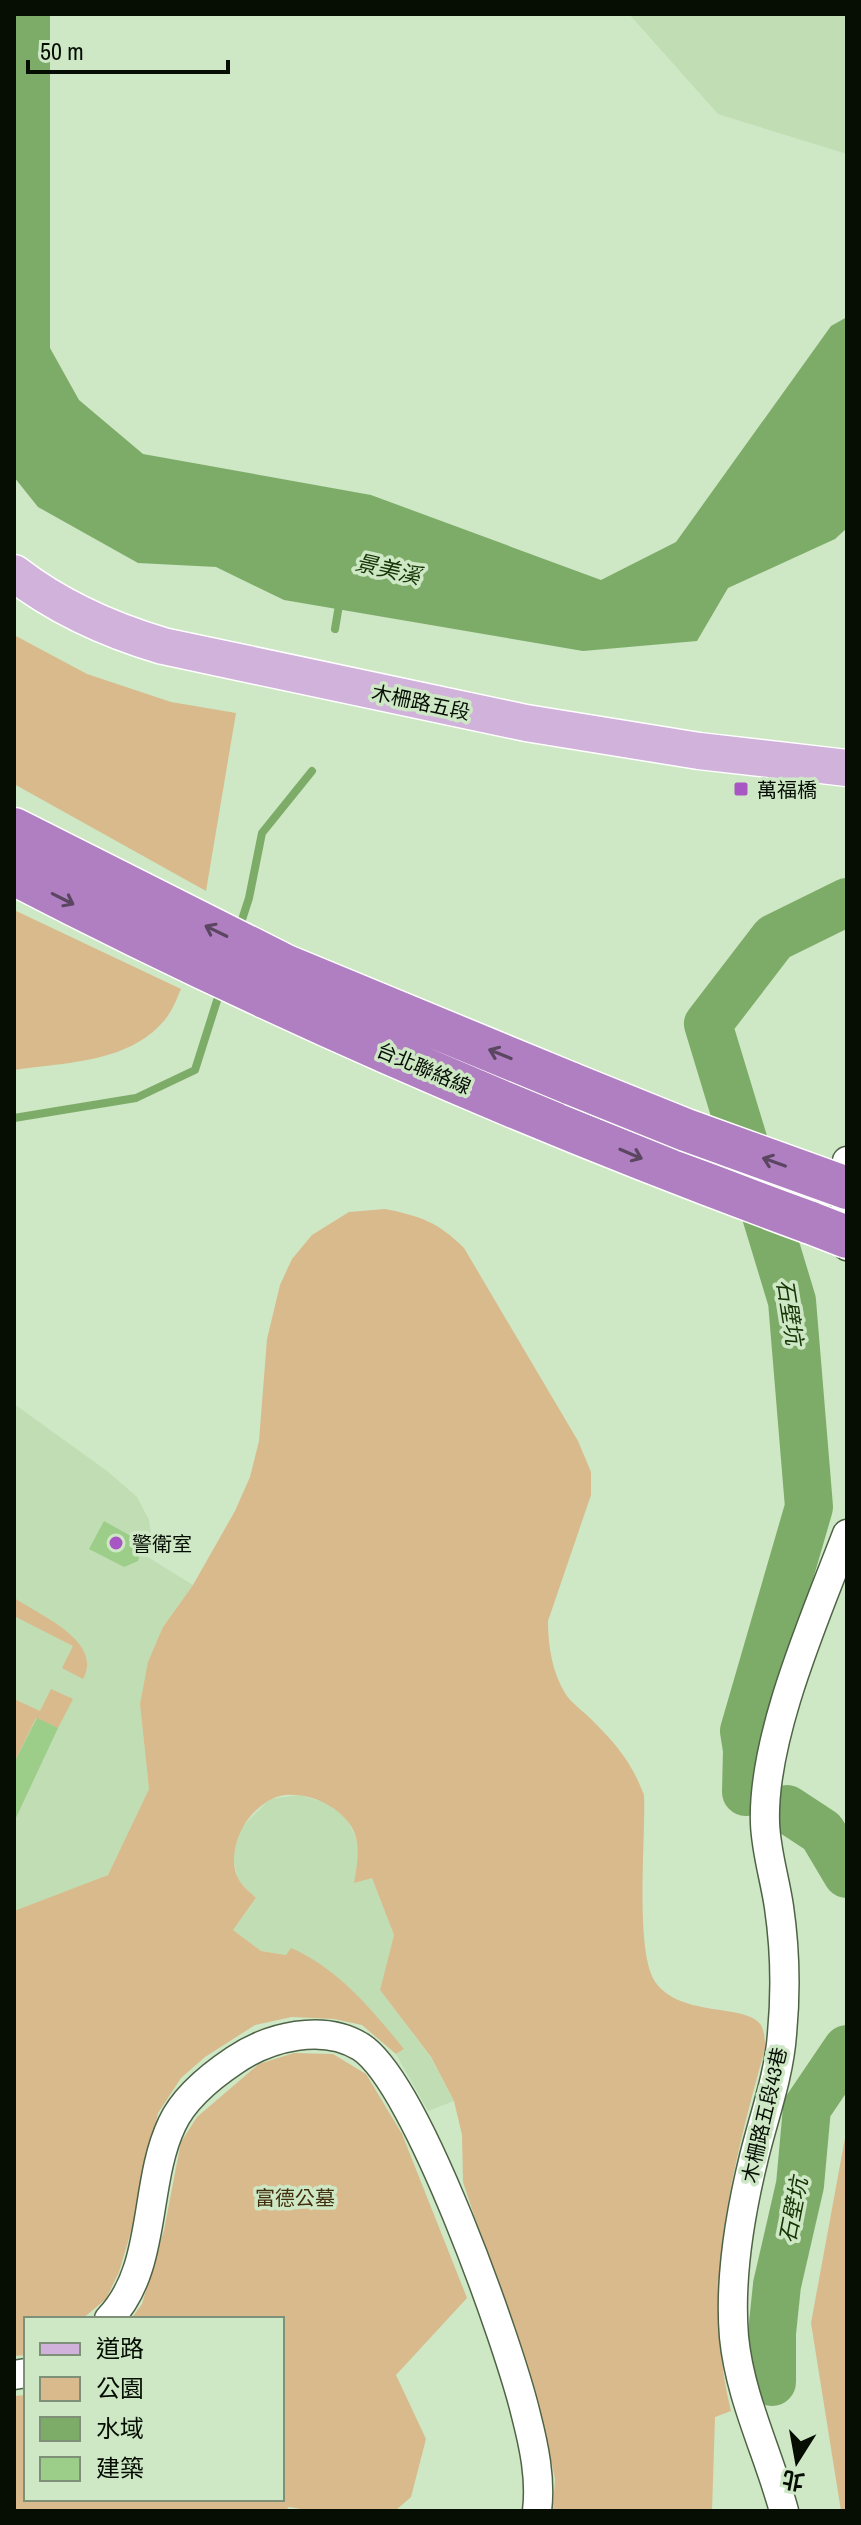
<svg xmlns="http://www.w3.org/2000/svg" width="861" height="2525" viewBox="0 0 861 2525" font-family="'Archivo Narrow','Noto Sans TC',sans-serif">
<style>
.built{fill:#c0ddb4}
.green{fill:#d9ba8c}
.water{fill:#7dac69}
.lines{fill:none;stroke-linecap:round;stroke-linejoin:round}
.stream{stroke:#7dac69;stroke-width:8}
.river{stroke:#7dac69;stroke-width:48}
.building{fill:#9dce89}
.minor-casing{stroke:#4e6345;stroke-width:31}
.major-casing{stroke:#fff;stroke-width:39}
.highway-casing{stroke:#fff;stroke-width:45}
.minor{stroke:#fff;stroke-width:28}
.major{stroke:#d0b2da;stroke-width:36}
.highway{stroke:#b07fc1;stroke-width:42}
.highway-bridge-casing{stroke:#fff;stroke-width:45;stroke-linecap:butt}
.highway-bridge{stroke:#b07fc1;stroke-width:42}
.oneway{stroke:#5b4662}
.poi-dot{fill:#a956c5;stroke:#cee7c5;stroke-width:3}
.labels{text-anchor:middle;dominant-baseline:central;stroke-width:7;stroke-linejoin:round;paint-order:stroke}
.street-label{font-size:20px;fill:#060e04;stroke:#cee7c5}
.poi-label{font-size:20px;fill:#060e04;stroke:#cee7c5;text-anchor:start}
.park-label{font-size:20px;fill:#422e0d;stroke:#cee7c5}
.water-label{font-size:22px;font-style:italic;fill:#153404;stroke:#cee7c5}
</style>
<rect width="100%" height="100%" fill="#cee7c5"/>
<path class="built" d="M629 14H847V154L718 114Z
M14 1404 107 1471 137 1497 149 1520 152 1541 146 1556 193 1585 163 1627 140 1704 149 1789 108 1875 14 1911Z
M299 1795 327 1803 345 1816 355 1835 359 1858 354 1882 372 1878 394 1935 380 1990 431 2058 454 2101 428 2111 396 2054 404 2049 287 1955 261 1951 233 1930 256 1899 238 1880 233 1856 241 1828 270 1799Z"/>
<path class="green" d="M14 635 87 674 171 702 236 713 206 891 14 784Z
M14 910 181 989C177 998 173 1009 167 1017 132 1063 67 1062 14 1070Z
M385 1209C420 1216 438 1222 464 1248L578 1441 591 1472V1495L548 1621C548 1645 552 1672 565 1693 571 1703 583 1711 591 1719 616 1744 631 1761 644 1795 646 1836 634 1954 656 1983 682 2018 746 2003 761 2025 765 2033 765 2041 765 2049 732 2167 701 2289 731 2411L715 2417 712 2511H553L555 2479 544 2427 463 2182 462 2135 454 2101 431 2057 380 1990 394 1935 372 1878 354 1883C357 1866 360 1851 355 1834 344 1804 295 1784 268 1801 251 1812 241 1826 236 1845 233 1856 233 1870 239 1880 243 1887 251 1893 256 1898L233 1930 261 1951 286 1955 291 1948C339 1969 372 2010 404 2049L396 2054 362 2025 334 2019 292 2017 255 2025 205 2057 181 2078 158 2113 135 2218 119 2272 106 2299 82 2319H26V2355L14 2356V1911L108 1875 149 1789 140 1704 148 1662 163 1627 193 1585 235 1511 250 1477 259 1441 267 1339 280 1285 292 1259 312 1235 349 1212Z
M14 1598C40 1615 104 1642 83 1679L62 1668 73 1646 14 1616Z
M51 1689 73 1699 58 1728 36 1718 14 1763V1699L40 1711Z
M294 2053 333 2054 366 2074 402 2134 467 2298 396 2375 426 2439 411 2497 395 2511H313L289 2507 285 2511H14V2396L26 2395V2499H282V2319H131L142 2304 164 2230 181 2142 197 2117 259 2064Z
M847 2127V2511H841L811 2323Z"/>
<path class="water" d="M14 14H50V348L79 400 143 454 371 495 601 580 676 542 831 326 847 317V528L835 539 728 588 697 641 583 651 284 600 216 567 138 563 38 507 14 477Z"/>
<g class="lines">
<path class="stream" d="M335 629 340 599
M239 929 249 898 262 833 312 771
M14 1118 136 1098 195 1070 221 988"/>
<path class="river" d="M746 1792 747 1750 744 1731 809 1507 792 1301 708 1024 774 938 847 902
M787 1809 822 1832 847 1874
M772 2382V2333L777 2285 800 2185 807 2108 847 2049"/>
</g>
<path class="building" d="M104 1521 138 1540 142 1547 138 1561 124 1567 89 1549Z
M37 1718 58 1728 14 1822V1763Z"/>
<g class="lines">
<defs>
<path id="minor" d="M847 1161 845 1224 847 1246
M109 2319C158 2268 143 2185 172 2124 184 2098 211 2076 235 2060 269 2037 323 2023 361 2047 417 2083 509 2344 526 2415 534 2446 541 2479 537 2511
M14 2375 26 2373
M784 2511C768 2452 740 2398 734 2337 729 2278 740 2214 754 2157 764 2116 779 2076 782 2034 786 1992 785 1948 779 1907 775 1879 766 1852 765 1823 762 1737 816 1615 847 1534"/>
<path id="major" d="M14 573C59 608 109 630 163 646L526 723 699 751 847 768"/>
<path id="highway" d="M14 829 286 966 572 1084
M14 874C271 1007 538 1123 811 1223"/>
</defs>
<use href="#minor" class="minor-casing"/>
<use href="#major" class="major-casing"/>
<use href="#highway" class="highway-casing"/>
<use href="#minor" class="minor"/>
<use href="#major" class="major"/>
<use href="#highway" class="highway"/>
<defs>
<path id="highway-bridge" d="M572 1084 686 1130 847 1188
M811 1223 847 1237"/>
</defs>
<use href="#highway-bridge" class="highway-bridge-casing"/>
<use href="#highway-bridge" class="highway-bridge"/>
</g>
<defs><path id="oneway-shaft" d="M-6 0H5M1.5-3L5.5 0L1.5 3" fill="none" stroke-width="1.6" stroke-linecap="round" stroke-linejoin="round" transform="scale(2)"/></defs>
<g class="oneway">
<use href="#oneway-shaft" transform="translate(63 899) rotate(27)"/>
<use href="#oneway-shaft" transform="translate(216 931) rotate(-154)"/>
<use href="#oneway-shaft" transform="translate(500 1054) rotate(-158)"/>
<use href="#oneway-shaft" transform="translate(631 1154) rotate(23)"/>
<use href="#oneway-shaft" transform="translate(774 1162) rotate(-160)"/>
</g>
<g class="poi-dot">
<rect x="733" y="781" width="16" height="16" rx="4"/>
<circle cx="116" cy="1543" r="8"/>
</g>
<g class="labels">
<g class="street-label">
<text transform="translate(421 702) rotate(12)">木柵路五段</text>
<text transform="translate(424 1068) rotate(23)">台北聯絡線</text>
<text transform="translate(764 2115) rotate(-77)">木柵路五段43巷</text>
</g>
<g class="poi-label">
<text x="757" y="789">萬福橋</text>
<text x="132" y="1543">警衛室</text>
</g>
<g class="park-label">
<text x="295" y="2197">富德公墓</text>
</g>
<g class="water-label">
<text transform="translate(388 569) rotate(13)">景美溪</text>
<text transform="translate(790 1312) rotate(81)">石壁坑</text>
<text transform="translate(793 2210) rotate(-79)">石壁坑</text>
</g>
</g>
<rect width="861" height="2525" fill="none" stroke="#060e04" stroke-width="32"/>
<rect x="24" y="2317" width="260" height="184" fill="#cee7c5" stroke="#7e9078" stroke-width="2"/>
<rect x="40" y="2343" width="40" height="12" fill="#d0b2da" stroke="#7e9078" stroke-width="2"/>
<text x="96" y="2357" font-size="24" fill="#060e04">道路</text>
<rect x="40" y="2377" width="40" height="24" fill="#d9ba8c" stroke="#7e9078" stroke-width="2"/>
<text x="96" y="2397" font-size="24" fill="#060e04">公園</text>
<rect x="40" y="2417" width="40" height="24" fill="#7dac69" stroke="#7e9078" stroke-width="2"/>
<text x="96" y="2437" font-size="24" fill="#060e04">水域</text>
<rect x="40" y="2457" width="40" height="24" fill="#9dce89" stroke="#7e9078" stroke-width="2"/>
<text x="96" y="2477" font-size="24" fill="#060e04">建築</text>
<g transform="translate(797 2461) rotate(191)" stroke="#cee7c5" stroke-width="6" paint-order="stroke">
<path d="M0-6L14 30L0 20L-14 30Z" fill="#060e04"/>
<text y="-12" font-size="22" font-weight="bold" text-anchor="middle" fill="#060e04">北</text>
</g>
<path d="M28 60v12h200v-12" fill="none" stroke="#060e04" stroke-width="4"/>
<text x="40" y="60" font-size="24" fill="#060e04" stroke="#cee7c5" stroke-width="6" paint-order="stroke">50 m</text>
</svg>
